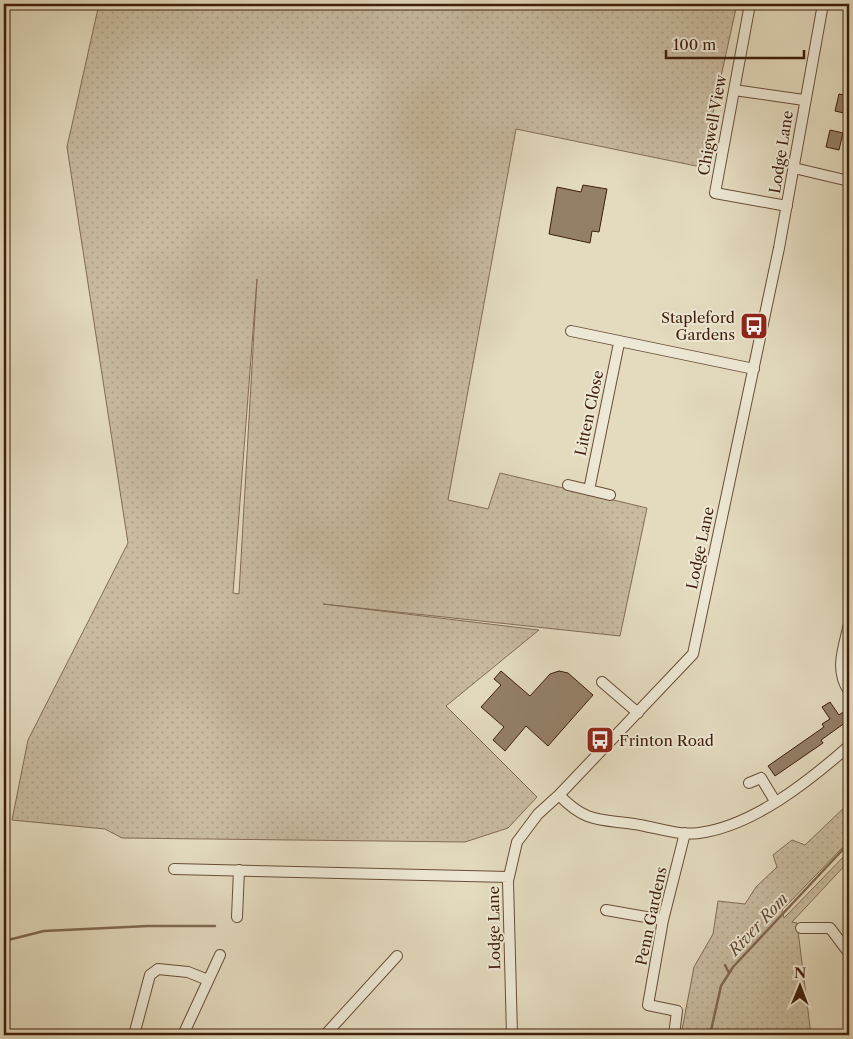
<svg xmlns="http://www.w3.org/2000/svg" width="853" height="1039" viewBox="0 0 853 1039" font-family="'Libre Caslon Text',serif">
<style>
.grass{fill:url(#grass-dots);stroke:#836c54;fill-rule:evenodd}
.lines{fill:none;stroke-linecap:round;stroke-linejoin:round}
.stream{stroke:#806951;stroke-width:2.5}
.building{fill:#948067;stroke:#3e1e08}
.street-casing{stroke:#684d36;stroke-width:12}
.street{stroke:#ede8d5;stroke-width:10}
.labels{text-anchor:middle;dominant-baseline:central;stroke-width:4;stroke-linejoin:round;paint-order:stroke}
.street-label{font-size:15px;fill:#3e1e08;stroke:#ede8d5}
.poi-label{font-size:15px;fill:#3e1e08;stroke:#ede8d5;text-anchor:end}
.water-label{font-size:16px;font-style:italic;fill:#644a32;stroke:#ede8d5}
</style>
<defs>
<pattern id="grass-dots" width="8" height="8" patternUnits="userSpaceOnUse" patternTransform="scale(1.25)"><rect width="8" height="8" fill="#c8bba0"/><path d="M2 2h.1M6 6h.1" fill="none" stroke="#ada088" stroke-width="1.8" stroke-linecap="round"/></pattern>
</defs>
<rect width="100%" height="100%" fill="#e4dbbf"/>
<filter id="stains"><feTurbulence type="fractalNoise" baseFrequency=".004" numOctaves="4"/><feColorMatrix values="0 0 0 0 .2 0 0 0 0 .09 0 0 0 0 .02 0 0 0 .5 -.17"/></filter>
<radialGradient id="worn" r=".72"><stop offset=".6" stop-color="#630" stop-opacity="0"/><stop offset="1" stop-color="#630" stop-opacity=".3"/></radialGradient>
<path class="grass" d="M99 4H737L701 167 516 129 448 500 488 509 500 473 647 508 620 636 323 604 539 630 446 706 537 797 508 828 465 842 122 838 105 829 12 820 28 740 128 543 67 147ZM257 279 239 594 233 593Z
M849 803V841L847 843 846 839 844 840V846L782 910 784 918 849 851V861L792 922 797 923 811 1035H681L694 967 713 934 718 901 745 904 756 887 777 867 773 855 792 840 805 845Z"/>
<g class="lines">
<path class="stream" d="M4 941 44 931 148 926H215
M725 965 729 973
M710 1035 721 986 733 967 849 843"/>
</g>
<path class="building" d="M839 94 849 96 848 114 835 111Z
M830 130 843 133 839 150 826 147Z
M583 185 607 189 599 232 592 231 590 243 549 234 557 187 581 192Z
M501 671 530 696 550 674 559 671 568 673 593 695 548 746 526 726 505 751 493 740 504 727 481 707 501 685 494 679Z
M830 702 839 715 849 708V720L821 740 823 743 775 776 768 766 824 727 822 724 830 719 822 707Z"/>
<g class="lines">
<defs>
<path id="street" d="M750 4 715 193 787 206
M734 90 804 100
M794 168 849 181
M571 331 754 369
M568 485 610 495
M589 490 619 343
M849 624C844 647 834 670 849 691
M602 682 638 713
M749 783 761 778 775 801
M559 795C586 823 599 819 634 824 655 827 678 836 699 833 753 826 809 781 849 746
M174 869 509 877
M606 910 663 920
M237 917 239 870
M801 928H830L849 953
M134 1035 150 975 158 969 188 972 208 980
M183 1035 220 955
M325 1035 397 956
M512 1035 508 881 517 842 538 814 559 795 693 654 779 248 823 4
M674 1035 677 1011 648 1005 663 920 685 833"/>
</defs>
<use href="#street" class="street-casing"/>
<use href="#street" class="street"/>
</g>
<defs>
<symbol id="bus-square" viewBox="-11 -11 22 22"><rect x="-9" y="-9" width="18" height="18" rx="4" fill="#8f2418" stroke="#ede8d5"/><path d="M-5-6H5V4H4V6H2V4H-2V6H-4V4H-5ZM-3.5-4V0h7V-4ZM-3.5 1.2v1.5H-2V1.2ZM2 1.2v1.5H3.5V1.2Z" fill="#fff"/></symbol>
</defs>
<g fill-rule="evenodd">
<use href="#bus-square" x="738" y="310" width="32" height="32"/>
<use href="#bus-square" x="584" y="724" width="32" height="32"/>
</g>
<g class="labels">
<g class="street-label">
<text transform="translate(712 125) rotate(-80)">Chigwell View</text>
<text transform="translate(781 152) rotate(-81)">Lodge Lane</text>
<text transform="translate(589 413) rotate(-78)">Litten Close</text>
<text transform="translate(700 548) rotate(-78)">Lodge Lane</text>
<text transform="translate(651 916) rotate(-78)">Penn Gardens</text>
<text transform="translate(494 928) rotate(-91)">Lodge Lane</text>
</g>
<g class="poi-label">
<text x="735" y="317">Stapleford<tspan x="735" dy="17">Gardens</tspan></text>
<text x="619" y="740" text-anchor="start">Frinton Road</text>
</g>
<g class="water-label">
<text transform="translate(758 924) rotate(-47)">River Rom</text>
</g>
</g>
<rect width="853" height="1039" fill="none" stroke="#e4dbbf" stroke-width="20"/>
<rect x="5" y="5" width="843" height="1029" fill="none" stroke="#3e1e08" stroke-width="2.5"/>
<rect x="10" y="10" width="833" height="1019" fill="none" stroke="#3e1e08"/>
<g transform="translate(800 986) rotate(1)" stroke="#ede8d5" stroke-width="4" paint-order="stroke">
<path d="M0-4L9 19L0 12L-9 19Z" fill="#3e1e08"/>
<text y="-8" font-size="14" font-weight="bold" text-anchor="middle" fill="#3e1e08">N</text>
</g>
<path d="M666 50v8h138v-8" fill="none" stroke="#3e1e08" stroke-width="2.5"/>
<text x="673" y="50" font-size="15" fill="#3e1e08" stroke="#ede8d5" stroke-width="4" paint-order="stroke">100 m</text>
<rect width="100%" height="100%" filter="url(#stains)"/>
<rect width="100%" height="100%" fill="url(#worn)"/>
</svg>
